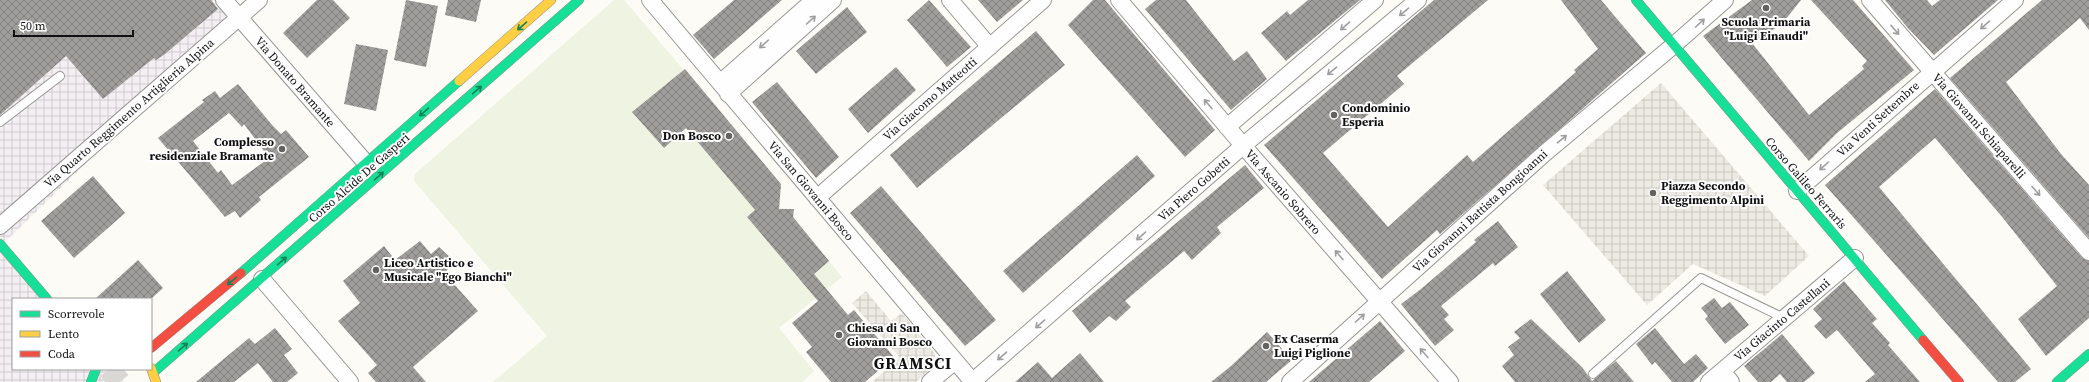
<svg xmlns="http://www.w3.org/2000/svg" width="2089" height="382" viewBox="0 0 2089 382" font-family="'Source Serif 4',serif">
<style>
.industrial{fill:url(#industrial-grid)}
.pitch{fill:#eef4e1}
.plaza{fill:url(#plaza-grid)}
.building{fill:url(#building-cross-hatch);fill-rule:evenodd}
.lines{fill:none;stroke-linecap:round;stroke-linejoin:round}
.highway-tunnel{stroke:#d9d8d4;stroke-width:22;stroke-dasharray:22 11;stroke-linecap:butt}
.lane-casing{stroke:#969694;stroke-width:10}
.street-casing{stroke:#969694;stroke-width:18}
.fast-casing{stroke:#8d8c8a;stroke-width:10}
.slow-casing{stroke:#8d8c8a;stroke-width:10}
.jam-casing{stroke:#8d8c8a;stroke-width:10}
.lane{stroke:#fffefe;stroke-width:8}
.street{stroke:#fffefe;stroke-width:16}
.fast{stroke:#16e098;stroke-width:9}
.slow{stroke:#ffcf43;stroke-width:9}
.jam{stroke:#f24e42;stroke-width:9}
.oneway{stroke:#9f9f9f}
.oneway2{stroke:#13825b}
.poi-dot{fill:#636260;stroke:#fff;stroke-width:1.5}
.labels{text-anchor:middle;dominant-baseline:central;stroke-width:4;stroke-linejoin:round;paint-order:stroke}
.poi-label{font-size:12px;font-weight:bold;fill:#101010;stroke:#fff;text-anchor:start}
.street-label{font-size:12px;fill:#101010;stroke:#fff}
.district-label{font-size:16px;font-weight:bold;letter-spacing:1px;fill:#101010;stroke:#fff}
</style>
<defs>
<pattern id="industrial-grid" width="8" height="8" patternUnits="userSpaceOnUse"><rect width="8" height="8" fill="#f4eff2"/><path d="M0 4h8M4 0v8" fill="none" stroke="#d0ccce"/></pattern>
<pattern id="plaza-grid" width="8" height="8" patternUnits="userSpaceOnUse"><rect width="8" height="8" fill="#eceae2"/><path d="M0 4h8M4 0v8" fill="none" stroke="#c9c8c1"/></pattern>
<pattern id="building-cross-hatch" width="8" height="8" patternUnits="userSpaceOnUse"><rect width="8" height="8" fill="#a09e9b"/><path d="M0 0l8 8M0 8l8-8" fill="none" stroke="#817f7d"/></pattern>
</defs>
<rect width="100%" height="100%" fill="#fcfbf6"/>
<path class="industrial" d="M0 0H235L244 10 1 246 49 299H13V369H112L124 382H0Z"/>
<path class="pitch" d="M614 0H624L781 184 779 208 794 209 793 217 842 277 779 328 814 371 803 382H493L547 336 414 181 415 174Z"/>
<path class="plaza" d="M1661 83 1809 256 1765 296 1693 264 1647 305 1543 185Z
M866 291 891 321 902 313 935 354 934 366 916 382H872L900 358 852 303Z"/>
<path class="building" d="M0 0H211L218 9 165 54 156 60 154 58 103 99 66 56 0 115Z
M317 0H333L350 18 307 58 283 33Z
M406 0 438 6 426 67 394 60Z
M448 0H481L476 22 445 15Z
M734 0H782L714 59 693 35Z
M929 0 971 47 947 67 907 20Z
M978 0H1023L997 22Z
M1093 0H1105L1215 130 1185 157 1068 25Z
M1156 0H1186L1234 61 1247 51 1267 79 1231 110 1145 9Z
M1308 0H1360L1286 61 1261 33 1287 11 1290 15Z
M1434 0H1488L1397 76 1404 84 1323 153 1388 227 1467 155 1473 162 1576 72 1574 70 1598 49 1561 0H1601L1646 53 1440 234 1437 230 1382 279 1264 145Z
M1752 0H1801L1782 24 1752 43 1809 115 1864 69 1862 66 1867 61 1811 0H1853L1914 70 1837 133 1809 161 1703 36Z
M1885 0H1927L1932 6 1940 0H1998L1934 55 1907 27Z
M2042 0H2089V30L2080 18 2006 82 2061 154 2089 185V238L1950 78Z
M847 7 867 32 816 74 796 51Z
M1036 31 1065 65 917 188 890 155Z
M356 44 388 50 376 111 344 104Z
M896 67 916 90 868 133 848 109Z
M685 69 781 184 779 209H794L793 217 829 261 814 274 848 315 854 310 894 357 865 382H831L806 352 812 347 792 323 818 301 747 217 755 210 686 128 664 148 632 112Z
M777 82 839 157 816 178 752 102Z
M238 84 273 126 281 134 286 130 309 157 259 197 261 200 240 218 235 211 225 217 158 138 204 102 202 100 215 91 220 98ZM229 113 242 127 244 124 269 158 232 185 221 170 218 173 193 141Z
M1935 89 2082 258 2089 261V318L2046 356 2018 319 2057 286 2003 218 1935 138 1879 187 2031 369 2015 382H1998L1825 185Z
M1137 155 1155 176 1023 293 1003 271Z
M1245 165 1264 188 1217 227 1221 233 1192 260 1184 251 1125 301 1131 307 1116 321 1109 316 1090 333 1072 311Z
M93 176 125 213 74 258 41 221Z
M881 186 996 320 965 346 850 213Z
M1498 221 1518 247 1495 266 1493 263 1441 306 1449 315 1444 319 1454 330 1435 346 1401 304 1421 289 1476 242 1474 240Z
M420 241 431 254 439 247 455 262 444 273 478 311 413 367 426 382H376L368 373 377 365 338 321 360 303 343 281 384 246 395 260Z
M138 260 163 288 151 299H95Z
M1567 271 1606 320 1579 343 1540 294Z
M1844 281 1877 319 1872 323 1890 343 1888 345 1920 382H1865L1875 374 1837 330 1826 339 1814 326 1822 319 1813 309Z
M1714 298 1722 308 1730 302 1749 325 1725 344 1705 319 1708 316 1701 308Z
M1531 319 1582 367 1592 381 1616 361 1634 382H1515L1502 366 1514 355 1508 347 1520 338 1514 332Z
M1380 321 1405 351 1369 382H1309Z
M275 328 292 349 284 355 298 373 287 382H273L258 363 234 382H196L249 338 255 344Z
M1655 328 1684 364 1696 354 1708 368 1693 382H1672L1655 362 1652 365 1636 344Z
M1267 332 1292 360 1266 382H1211L1231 366Z
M1782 334 1815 373 1804 382H1787L1780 374 1771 382H1758L1744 366Z
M1080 353 1104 382H1015L1038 362 1052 378Z"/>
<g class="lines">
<path class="highway-tunnel" d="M109 369 120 382"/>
<defs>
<path id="lane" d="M0 122 60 76
M1593 374 1701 278 1784 318"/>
<path id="street" d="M224 0 366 163
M650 0 973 382
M950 0 990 47
M1119 0 1253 157 1450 382
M1870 0 2089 252
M720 83 814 0
M728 94 833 0
M1227 127 1375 0
M1797 191 2015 0
M817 198 1043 0
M0 226 259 0
M262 279 350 382
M1722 371 1731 382
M930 382 955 361
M972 382 1252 138 1418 0
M1290 382 1545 153 1674 45 1725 0
M1709 382 1855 258"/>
<path id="fast" d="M1636 0 1923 340
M0 244 47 299
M241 273 459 81
M154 372 579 0
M91 382 96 369
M2057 382 2089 354"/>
<path id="slow" d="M459 81 551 0
M151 368 156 382"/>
<path id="jam" d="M1923 340 1959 382
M151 348 241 273"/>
</defs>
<use href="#lane" class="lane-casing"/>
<use href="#street" class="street-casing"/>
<use href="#fast" class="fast-casing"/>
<use href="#slow" class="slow-casing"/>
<use href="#jam" class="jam-casing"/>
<use href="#lane" class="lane"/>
<use href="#street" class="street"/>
<use href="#fast" class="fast"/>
<use href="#slow" class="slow"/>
<use href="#jam" class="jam"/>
</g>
<defs><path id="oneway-shaft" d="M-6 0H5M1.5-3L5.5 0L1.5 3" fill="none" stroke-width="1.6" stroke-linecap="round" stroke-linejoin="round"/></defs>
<g class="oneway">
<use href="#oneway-shaft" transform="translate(1404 12) rotate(140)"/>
<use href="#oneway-shaft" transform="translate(811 20) rotate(-42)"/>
<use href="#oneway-shaft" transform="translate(1700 23) rotate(-42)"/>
<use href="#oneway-shaft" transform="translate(1985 25) rotate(139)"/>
<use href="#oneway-shaft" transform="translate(1345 26) rotate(139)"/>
<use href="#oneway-shaft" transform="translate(1895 30) rotate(49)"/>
<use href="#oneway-shaft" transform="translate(764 44) rotate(138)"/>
<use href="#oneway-shaft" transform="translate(1332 71) rotate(140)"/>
<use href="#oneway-shaft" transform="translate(1208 104) rotate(-130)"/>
<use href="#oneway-shaft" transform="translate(1562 139) rotate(-40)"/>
<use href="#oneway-shaft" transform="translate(1824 166) rotate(138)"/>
<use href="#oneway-shaft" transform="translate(2036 191) rotate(49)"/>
<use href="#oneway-shaft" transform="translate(1141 236) rotate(139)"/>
<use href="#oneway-shaft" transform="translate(1339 255) rotate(-131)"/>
<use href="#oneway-shaft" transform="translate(1360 318) rotate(-42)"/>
<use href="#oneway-shaft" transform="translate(1040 324) rotate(139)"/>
<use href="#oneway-shaft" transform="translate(1424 353) rotate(-131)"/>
<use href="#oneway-shaft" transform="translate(1002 356) rotate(139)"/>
</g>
<g class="oneway2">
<use href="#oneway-shaft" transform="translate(522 26) rotate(139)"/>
<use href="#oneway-shaft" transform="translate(477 90) rotate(-41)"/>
<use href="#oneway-shaft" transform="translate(424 112) rotate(139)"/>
<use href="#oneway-shaft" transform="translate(379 176) rotate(-41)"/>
<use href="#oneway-shaft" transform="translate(282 261) rotate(-41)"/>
<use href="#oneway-shaft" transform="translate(232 281) rotate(140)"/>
<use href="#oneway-shaft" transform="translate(183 347) rotate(-41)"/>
</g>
<g class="poi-dot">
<circle cx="1766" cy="8" r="4"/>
<circle cx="1334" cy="115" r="4"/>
<circle cx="729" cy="136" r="4"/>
<circle cx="282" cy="149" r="4"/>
<circle cx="1653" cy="193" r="4"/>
<circle cx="376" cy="270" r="4"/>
<circle cx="839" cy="335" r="4"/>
<circle cx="1266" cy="346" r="4"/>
</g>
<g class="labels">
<g class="poi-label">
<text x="1766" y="22" text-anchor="middle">Scuola Primaria<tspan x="1766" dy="14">"Luigi Einaudi"</tspan></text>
<text x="1342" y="108">Condominio<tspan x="1342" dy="14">Esperia</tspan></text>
<text x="721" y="136" text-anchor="end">Don Bosco</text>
<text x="274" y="142" text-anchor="end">Complesso<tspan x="274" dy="14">residenziale Bramante</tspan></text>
<text x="1661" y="186">Piazza Secondo<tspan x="1661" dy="14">Reggimento Alpini</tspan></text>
<text x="384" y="263">Liceo Artistico e<tspan x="384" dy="14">Musicale "Ego Bianchi"</tspan></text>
<text x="847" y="328">Chiesa di San<tspan x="847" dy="14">Giovanni Bosco</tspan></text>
<text x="1274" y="339">Ex Caserma<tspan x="1274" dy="14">Luigi Piglione</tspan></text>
</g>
<g class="street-label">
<text transform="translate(295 82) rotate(49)">Via Donato Bramante</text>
<text transform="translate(930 99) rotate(-41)">Via Giacomo Matteotti</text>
<text transform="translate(129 113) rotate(-41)">Via Quarto Reggimento Artiglieria Alpina</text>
<text transform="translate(1878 119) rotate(-42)">Via Venti Settembre</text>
<text transform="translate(1979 126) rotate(49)">Via Giovanni Schiaparelli</text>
<text transform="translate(359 178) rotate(-41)">Corso Alcide De Gasperi</text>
<text transform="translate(1806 183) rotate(49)">Corso Galileo Ferraris</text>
<text transform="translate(1194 189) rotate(-41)">Via Piero Gobetti</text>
<text transform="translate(811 191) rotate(50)">Via San Giovanni Bosco</text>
<text transform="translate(1283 192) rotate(49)">Via Ascanio Sobrero</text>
<text transform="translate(1480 211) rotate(-42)">Via Giovanni Battista Bongioanni</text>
<text transform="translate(1782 320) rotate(-40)">Via Giacinto Castellani</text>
</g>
<g class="district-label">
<text x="913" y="363">GRAMSCI</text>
</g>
</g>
<rect x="12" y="298" width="140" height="72" fill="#ffffff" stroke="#9f9f9f"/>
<rect x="20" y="311" width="20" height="6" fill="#16e098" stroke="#9f9f9f"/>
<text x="48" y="318" font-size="12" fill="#101010">Scorrevole</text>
<rect x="20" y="331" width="20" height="6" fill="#ffcf43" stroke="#9f9f9f"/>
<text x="48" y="338" font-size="12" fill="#101010">Lento</text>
<rect x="20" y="351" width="20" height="6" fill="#f24e42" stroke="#9f9f9f"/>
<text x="48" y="358" font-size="12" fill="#101010">Coda</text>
<path d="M14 30v6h119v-6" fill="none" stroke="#101010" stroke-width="2"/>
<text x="20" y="30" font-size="12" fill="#101010" stroke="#ffffff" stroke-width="3" paint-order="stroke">50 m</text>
</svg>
